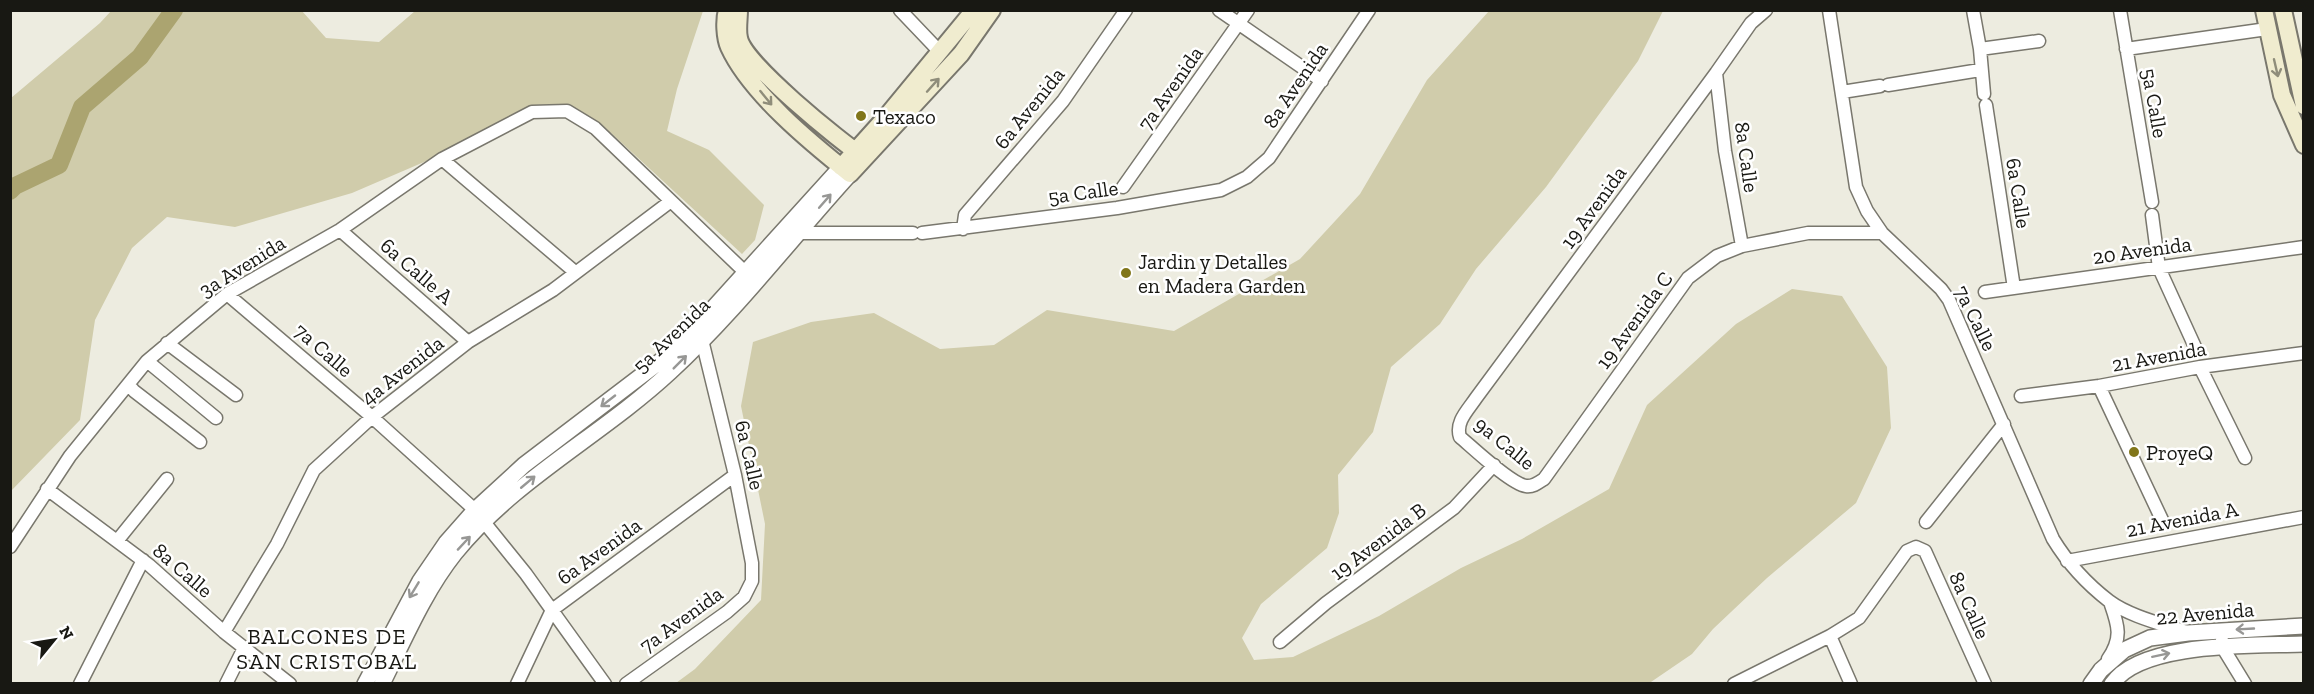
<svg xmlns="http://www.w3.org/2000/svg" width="2314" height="694" viewBox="0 0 2314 694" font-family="'Zilla Slab',serif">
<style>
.green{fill:#d0ccab}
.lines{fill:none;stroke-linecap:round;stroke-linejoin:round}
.river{stroke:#aba470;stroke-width:18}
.minor-casing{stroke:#79776d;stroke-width:15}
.tertiary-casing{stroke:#79776d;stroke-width:18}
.secondary-casing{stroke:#79776d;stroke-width:20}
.minor{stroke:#fff;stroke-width:12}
.tertiary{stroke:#fff;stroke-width:15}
.secondary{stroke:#f0eccf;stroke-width:16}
.oneway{stroke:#8f8d7a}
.oneway2{stroke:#979795}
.poi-dot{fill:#81761a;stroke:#fff;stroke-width:2}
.labels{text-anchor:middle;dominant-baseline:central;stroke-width:5;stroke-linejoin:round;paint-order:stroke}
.street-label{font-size:21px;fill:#181813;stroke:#fff}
.poi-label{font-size:21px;fill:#181813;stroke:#fff;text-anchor:start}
.neighbourhood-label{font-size:22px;letter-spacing:1.5px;fill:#181813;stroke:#fff}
</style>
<rect width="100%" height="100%" fill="#edece0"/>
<path class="green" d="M111 11H302L326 38 379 42 415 11H703L677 89 667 131 709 150 764 205 755 240 742 254 611 133 559 104 352 193 235 227 167 217 132 248 95 320 80 420 11 491V98L100 23Z
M1489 11H1663L1638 61 1546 187 1476 269 1440 324 1391 367 1373 432 1338 475 1339 513 1327 548 1261 604 1242 638 1254 660 1293 657 1379 616 1461 568 1522 539 1609 489 1647 405 1736 324 1792 289 1842 296 1887 367 1891 428 1856 503 1767 578 1713 629 1692 654 1648 684 676 683 695 669 761 600 765 524 741 406 753 342 811 322 874 313 940 349 994 345 1047 310 1174 331 1300 259 1360 194 1427 80Z"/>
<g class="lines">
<path class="river" d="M10 191 15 186 59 165 82 107 140 57 174 10"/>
<defs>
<path id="minor" d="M900 10 940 52
M1219 10 1322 81
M1766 10 1751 23 1716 73 1476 398C1468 410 1455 422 1460 437 1473 448 1511 484 1526 486 1533 487 1538 483 1544 479L1688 278 1717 256 1742 246 1808 233H1882
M1829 10 1856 187 1867 211 1882 233 1941 289 1949 300 2053 539C2067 562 2087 584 2109 601 2129 616 2162 624 2186 632
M1973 10 1980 49 1984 94
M2120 10 2152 202
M1980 49 2039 41
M2126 49 2267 29
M1716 73 1725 151 1742 246
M1888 85 1980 70
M1842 92 1880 86
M1986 105 2014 288
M442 159 575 272
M1123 187 1248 10
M2152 215 2159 268 2195 347
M963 229 965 215 1063 101 1126 10
M340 230 468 342
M798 233H913
M922 233 1117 208 1221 190 1247 177 1269 158 1369 10
M1985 292 2304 247
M227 294 372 417 475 510
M167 343 236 395
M147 361 216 418
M2200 367 2245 458
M129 385 134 391 200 442
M2099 386 2163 522
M2021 396 2099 386 2200 367 2304 353
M47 489 149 565 224 632 290 684
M484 522 526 574 605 684
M1926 522 2004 424
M117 541 167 479
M10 547 70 456 147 361 227 294 340 230 442 159 532 112 567 111 595 128 746 273
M2067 561 2304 517
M224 632 277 544 314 470 372 417 468 342 553 290 671 201
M1830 636 1851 684
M2222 640 2223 648 2245 684
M1280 642 1326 603 1454 508 1494 465
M2108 659C2123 637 2118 625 2110 602
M80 684 143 560
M226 684 244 648
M517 684 552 610 735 475
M626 684 727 612 744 597 752 581V563L735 475 702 340
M1734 684 1830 636 1859 618 1907 551 1916 547 1925 551 1985 684"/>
<path id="tertiary" d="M365 684 420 581 446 543 475 510 524 465 662 360 707 315 841 167
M382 684C404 640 424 592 455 553 515 479 601 436 670 372 735 312 790 240 850 174
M2091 684 2101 670 2124 650 2150 638 2188 633 2304 626
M2112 684C2141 641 2255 646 2304 644"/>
<path id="secondary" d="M727 10C724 20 725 38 729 47 750 93 811 143 850 174L961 54 992 10
M739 10C739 19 737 30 739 38 744 64 840 141 865 158
M2264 10 2282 95 2304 145
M2283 10 2304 106
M841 167 885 118 974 10"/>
</defs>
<use href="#minor" class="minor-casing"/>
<use href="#tertiary" class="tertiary-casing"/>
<use href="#secondary" class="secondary-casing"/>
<use href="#minor" class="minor"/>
<use href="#tertiary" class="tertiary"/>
<use href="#secondary" class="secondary"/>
</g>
<defs><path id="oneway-shaft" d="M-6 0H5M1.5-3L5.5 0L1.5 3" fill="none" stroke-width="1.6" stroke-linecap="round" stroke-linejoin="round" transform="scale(1.5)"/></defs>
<g class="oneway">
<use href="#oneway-shaft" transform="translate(2276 68) rotate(77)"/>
<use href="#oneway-shaft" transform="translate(933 85) rotate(-48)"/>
<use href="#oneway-shaft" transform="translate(766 98) rotate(51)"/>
</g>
<g class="oneway2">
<use href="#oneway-shaft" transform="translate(825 201) rotate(-49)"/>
<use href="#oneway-shaft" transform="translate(680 362) rotate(-45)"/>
<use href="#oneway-shaft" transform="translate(608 401) rotate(142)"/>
<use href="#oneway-shaft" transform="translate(528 482) rotate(-40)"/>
<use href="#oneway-shaft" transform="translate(464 543) rotate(-47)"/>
<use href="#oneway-shaft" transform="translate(414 590) rotate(121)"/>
<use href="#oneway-shaft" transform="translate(2245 629) rotate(177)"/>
<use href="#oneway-shaft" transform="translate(2161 655) rotate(-12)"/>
</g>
<g class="poi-dot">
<circle cx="861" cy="116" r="6"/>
<circle cx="1126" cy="273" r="6"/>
<circle cx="2134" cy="452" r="6"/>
</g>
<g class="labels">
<g class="street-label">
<text transform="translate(1295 85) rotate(-56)">8a Avenida</text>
<text transform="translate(1170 88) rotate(-55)">7a Avenida</text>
<text transform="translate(2155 103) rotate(80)">5a Calle</text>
<text transform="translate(1029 108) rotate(-51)">6a Avenida</text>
<text transform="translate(1747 157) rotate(82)">8a Calle</text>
<text transform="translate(1083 192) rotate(-8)">5a Calle</text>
<text transform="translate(2019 193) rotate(81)">6a Calle</text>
<text transform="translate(1593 207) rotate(-54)">19 Avenida</text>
<text transform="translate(2142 250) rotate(-8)">20 Avenida</text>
<text transform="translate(242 266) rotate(-32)">3a Avenida</text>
<text transform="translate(417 271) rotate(41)">6a Calle A</text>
<text transform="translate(1976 318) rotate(64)">7a Calle</text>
<text transform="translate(1634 320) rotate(-54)">19 Avenida C</text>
<text transform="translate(671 335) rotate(-44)">5a Avenida</text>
<text transform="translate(324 350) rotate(41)">7a Calle</text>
<text transform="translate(2159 356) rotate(-10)">21 Avenida</text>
<text transform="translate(402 370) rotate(-38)">4a Avenida</text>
<text transform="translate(1505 443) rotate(39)">9a Calle</text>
<text transform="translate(750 455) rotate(77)">6a Calle</text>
<text transform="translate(2182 519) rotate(-11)">21 Avenida A</text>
<text transform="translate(1378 541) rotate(-37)">19 Avenida B</text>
<text transform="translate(599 551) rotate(-36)">6a Avenida</text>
<text transform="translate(183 570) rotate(41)">8a Calle</text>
<text transform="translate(1970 605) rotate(66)">8a Calle</text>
<text transform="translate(2205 613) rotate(-5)">22 Avenida</text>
<text transform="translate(681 619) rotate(-36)">7a Avenida</text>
</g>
<g class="poi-label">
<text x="873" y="116">Texaco</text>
<text x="1138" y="261">Jardin y Detalles<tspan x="1138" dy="24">en Madera Garden</tspan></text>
<text x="2146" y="452">ProyeQ</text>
</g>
<g class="neighbourhood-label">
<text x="327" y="636">BALCONES DE<tspan x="327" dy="25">SAN CRISTOBAL</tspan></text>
</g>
</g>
<rect width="2314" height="694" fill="none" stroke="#181813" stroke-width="24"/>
<g transform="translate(54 640) rotate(60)" stroke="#ffffff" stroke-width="4.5" paint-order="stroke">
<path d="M0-4.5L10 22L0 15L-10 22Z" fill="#181813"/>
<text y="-9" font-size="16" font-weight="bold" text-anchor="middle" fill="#181813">N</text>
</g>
</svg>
